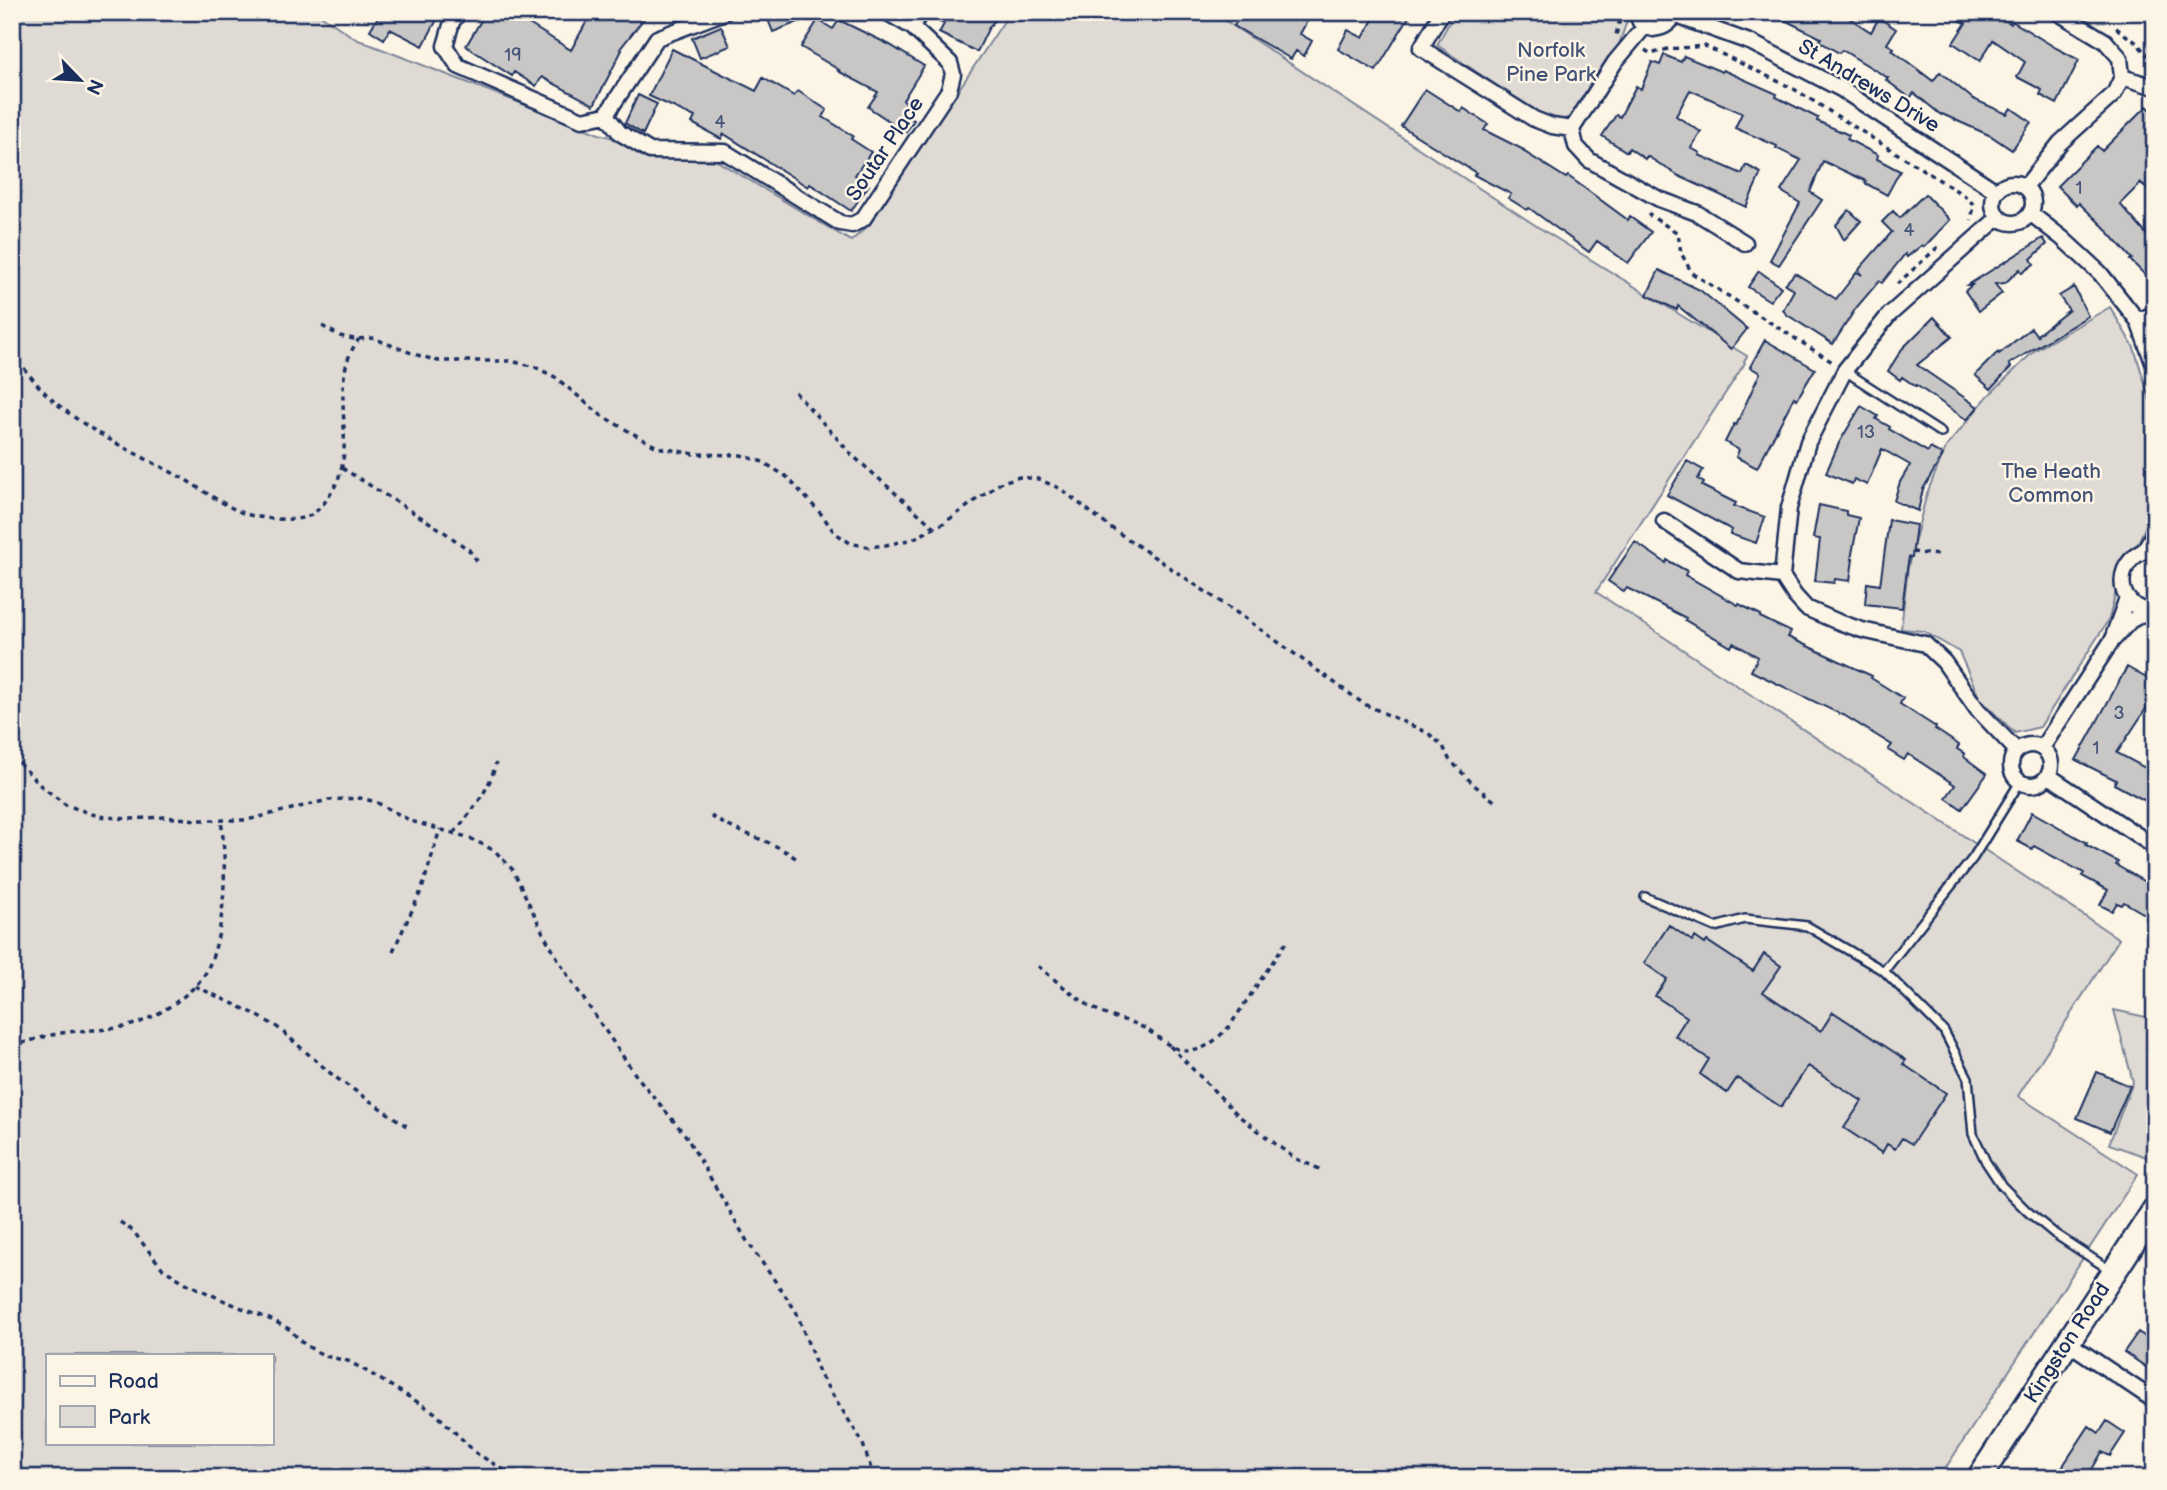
<svg xmlns="http://www.w3.org/2000/svg" width="2167" height="1490" viewBox="0 0 2167 1490" font-family="'Balsamiq Sans',sans-serif">
<style>
.green{fill:#dfdbd4;stroke:#7d8599;stroke-width:2;fill-rule:evenodd}
.building{fill:#c8c7c6;stroke:#1b2f5e;stroke-width:2}
.lines{fill:none;stroke-linecap:round;stroke-linejoin:round}
.service-casing{stroke:#1b2f5e;stroke-width:12}
.minor-casing{stroke:#1b2f5e;stroke-width:19}
.primary-casing{stroke:#1b2f5e;stroke-width:28}
.path{stroke:#1b2f5e;stroke-width:3.5;stroke-dasharray:5 5;stroke-linecap:butt}
.service{stroke:#fcf5e5;stroke-width:7}
.minor{stroke:#fcf5e5;stroke-width:14}
.primary{stroke:#fcf5e5;stroke-width:23}
.labels{text-anchor:middle;dominant-baseline:central;stroke-width:5;stroke-linejoin:round;paint-order:stroke}
.number-label{font-size:18px;fill:#465578}
.park-label{font-size:21px;fill:#425176;stroke:#fcf5e5}
.street-label{font-size:21px;fill:#1b2f5e;stroke:#fcf5e5}
</style>
<rect width="100%" height="100%" fill="#fcf5e5"/>
<filter id="ink" filterUnits="userSpaceOnUse"><feTurbulence type="fractalNoise" baseFrequency=".0143" numOctaves="2"/><feDisplacementMap in="SourceGraphic" scale="14" xChannelSelector="R" yChannelSelector="G"/><feConvolveMatrix kernelMatrix="1 2 1 2 8 2 1 2 1" color-interpolation-filters="sRGB"/></filter>
<g filter="url(#ink)">
<path class="green" d="M12 12H316L356 39 599 134 691 159 712 158 851 241 870 224 1010 12H1212L1538 227 1747 356 1744 361 1745 363 1596 592 2119 939 2018 1096 2138 1174 1939 1478H12ZM47 1355H271V1443H47Z
M1455 12H1620L1627 21 1617 50 1574 116 1560 120 1544 118 1437 45Z
M2110 307 2134 348 2155 416V506L2137 545 2118 562 2116 591 2109 619 2040 727 2015 733 1980 699 1959 652 1923 631 1901 629 1908 567 1927 493 1946 447 1987 397 2034 351Z
M2114 1010 2155 1019V1160L2109 1144 2133 1082Z"/>
<path class="building" d="M381 12H441L423 46 390 29 384 39 370 30Z
M486 12H536L529 24 571 50 592 12H649L620 49 622 50 594 105 542 77 536 86 514 72 512 76 466 46Z
M765 12H821V13L773 32Z
M931 12H1000L988 29 977 52 939 33 944 24 929 17Z
M1242 12H1260L1275 20 1279 12H1312L1300 34 1312 41 1304 56 1296 51 1291 59 1234 26Z
M1377 12H1412L1376 71 1338 49 1348 30 1363 38Z
M1768 12H1840L1871 32 1879 18 1896 29 1887 44 1894 48 1892 50 1933 81 1940 72 1973 99 2007 114 2011 108 2031 122 2012 150 1991 136 1942 114 1941 115 1914 93 1910 98 1886 80 1888 78 1842 50 1839 53 1819 41 1821 38Z
M1941 12H1994L2011 24 2012 21 2056 48 2079 60 2057 104 2040 95 2042 90 2017 77 2025 62 1993 40 1980 61 1953 43 1966 23Z
M818 20 833 29 839 20 890 45 924 66 903 100 907 102 901 112 914 120 906 132 868 107 878 92 838 71 839 70 801 47Z
M721 26 730 46 700 58 692 38Z
M672 49 756 91 763 78 794 96 798 91 827 110 823 117 853 136 851 139 871 152 855 175 869 185 851 211 810 184 808 187 724 134 721 139 692 123 695 117 649 96Z
M1664 55 1681 62 1684 56 1722 72 1723 70 1777 94 1776 97 1818 118 1817 121 1849 135 1847 139 1878 155 1877 159 1900 171 1887 195 1865 183 1866 181 1823 161 1810 192 1822 200 1779 265 1770 260 1800 203 1781 191 1801 160 1776 148 1777 146 1735 128 1742 113 1690 90 1676 116 1701 132 1691 148 1700 153 1699 155 1742 174 1746 165 1761 173 1746 207 1679 176 1647 156 1645 159 1629 148 1627 152 1602 136 1616 115 1620 117 1636 86 1641 89 1652 62 1660 65Z
M1425 89 1461 112 1463 108 1488 124 1484 130 1524 150 1523 151 1566 178 1568 176 1628 220 1630 217 1651 232 1628 263 1597 241 1589 252 1529 208 1527 210 1508 198 1511 194 1474 175 1476 173 1401 126Z
M638 95 657 104 643 134 625 123Z
M2147 106 2155 114V197L2141 183 2120 204 2155 244V272L2148 278 2130 260 2132 259 2104 227 2079 203 2077 206 2057 186 2097 146 2102 151Z
M1925 194 1950 220 1924 247 1922 245 1907 257 1905 254 1882 283 1879 281 1856 308 1833 344 1786 314 1783 310 1794 290 1785 284 1795 273 1836 299 1857 272 1862 275 1859 270 1861 267 1892 232 1882 222 1893 211 1900 218Z
M1849 210 1861 221 1844 240 1836 225Z
M2043 238 2047 244 2031 259 2034 264 2022 273 2020 269 2005 283 1995 284 2002 293 1979 311 1965 291 1972 285H1968Z
M1659 270 1700 290 1747 329 1731 349 1678 306 1677 310 1647 295Z
M1759 271 1781 287 1770 301 1748 287Z
M2074 287 2088 316 2009 364 2011 367 1991 389 1975 375 1998 352 1999 354 2031 328 2038 337 2037 335 2069 310 2059 296Z
M1934 317 1952 337 1917 365 1978 407 1967 420 1916 385 1915 386 1902 377 1900 380 1888 371 1902 349Z
M1765 340 1815 369 1797 399 1794 397 1757 468 1736 457 1739 450 1725 442 1734 424 1736 425 1760 373 1750 367Z
M1861 406 1878 416 1876 419 1890 427 1889 429 1928 452 1930 448 1943 455 1923 489 1918 511 1894 501 1900 482 1910 465 1882 449 1867 485 1854 479 1852 484 1826 473 1839 443Z
M1687 461 1703 470 1698 479 1704 483 1702 486 1736 503 1734 506 1765 517 1756 543 1730 534 1732 530 1667 495Z
M1819 505 1846 511V515L1859 518 1851 559H1853L1850 581 1835 579 1834 583 1815 581 1820 539 1813 538Z
M1889 520 1916 525 1912 557H1909L1907 569 1902 608 1865 604 1867 583 1880 585Z
M1635 542 1666 563 1667 560 1687 571 1685 575 1738 605 1739 604 1761 615 1760 617 1791 632 1788 637 1872 676 1871 678 1903 698 1900 704 1936 727 1935 729 1959 745 1957 749 1965 754 1964 757 1987 774 1962 809 1946 798 1955 785 1908 754 1904 760 1888 750 1892 745 1842 714V715L1751 671 1758 657 1733 643 1731 647 1685 620 1686 618 1627 588 1624 592 1608 581Z
M2127 667 2155 683V695L2117 753 2155 773V806L2114 784 2116 780 2076 760Z
M2032 812 2087 843 2086 845 2118 862 2116 865 2155 888V920L2124 902 2122 905 2117 903 2112 911 2100 905 2108 890 2082 876 2084 873 2034 846 2032 849 2017 841Z
M1669 925 1692 941 1695 937 1705 944 1707 941 1753 971 1764 954 1781 966 1763 992 1821 1031 1833 1012 1906 1060 1903 1064 1946 1093 1912 1144 1902 1138 1895 1149 1887 1144 1882 1153 1844 1128 1862 1101 1808 1066 1781 1107 1737 1078 1727 1093 1700 1074 1709 1059 1675 1036 1687 1017 1655 996 1667 979 1644 963Z
M2097 1072 2130 1086 2110 1132 2077 1118Z
M2138 1332 2155 1343V1373L2124 1352Z
M2107 1421 2125 1433 2110 1456 2102 1452 2087 1478H2055L2089 1426 2099 1433Z"/>
<g class="lines">
<defs>
<path id="service" d="M1845 371 1941 433
M1645 897 1715 927 1745 919 1807 926 1884 971 1973 858 2020 782
M1884 971 1944 1031 1968 1078 1973 1134 1986 1162 2002 1186 2027 1211 2055 1234 2110 1270"/>
<path id="minor" d="M459 12 452 22 445 46 458 66 582 120 606 115 657 38 725 12
M1442 12 1421 48 1534 119 1552 126 1572 129
M1636 12 1640 22 1653 29C1664 28 1672 23 1675 12
M1674 15 1752 43 1841 89 1996 191
M1645 26 1615 62 1572 129 1576 146 1589 160 1659 199 1697 213 1745 243
M912 27 921 12
M2122 77 2155 87
M606 115 620 133 650 151 725 152 840 223 852 225 863 219 949 90 953 74 950 63 912 27 886 12
M1993 203a20 20 0 1 1 40 0a20 20 0 1 1-40 0Z
M2025 187 2060 143 2114 94 2122 77 2120 58 2105 41 2057 12
M2030 213 2062 238 2100 273 2138 321 2155 368
M1999 217 1889 315 1845 370 1808 442 1789 508 1782 576 1795 596 1806 608 1836 621 1862 630 1925 644 1944 662 1977 709 2017 751
M2138 321 2155 313
M1664 521 1739 571 1782 576
M2145 549 2155 531
M2153 612C2111 608 2113 554 2155 548
M2114 634 2127 598
M2011 765a20 20 0 1 1 40 0a20 20 0 1 1-40 0Z
M2042 748 2111 642 2130 621 2146 612
M2049 776 2155 847
M2067 1342 2155 1401"/>
<path id="primary" d="M1979 1478 2155 1209"/>
</defs>
<use href="#service" class="service-casing"/>
<use href="#minor" class="minor-casing"/>
<use href="#primary" class="primary-casing"/>
<path class="path" d="M1614 12 1620 19 1616 35
M2116 28 2137 43 2147 55 2155 46
M1645 50 1651 54 1668 49 1705 46 1794 89 1965 196 1974 205 1971 220
M1651 213 1649 215 1678 233 1681 253 1692 273 1834 363
M1897 284 1938 247
M322 326 340 336 354 339 373 338 414 354 438 361H511L535 367 555 377 602 416 657 447 694 454 741 455 763 462 787 477 822 515 834 532 850 543 869 547 886 545 913 539 944 523 1002 482 1019 477 1038 479 1061 489 1107 525 1249 621 1364 704 1428 733 1443 746 1449 759 1474 785 1497 803
M12 352C28 374 44 395 66 411 102 439 146 458 186 480 202 490 230 509 246 514 262 519 294 522 309 516 319 511 326 501 331 493 362 446 324 384 359 339
M795 392 852 455 935 528
M342 468 440 529 469 550 478 562
M1912 552 1938 555
M12 755 40 785 66 805 98 816 129 819 165 817 199 820H247L328 800 360 798 376 802 411 821 470 838 495 851 513 870 544 935 568 976 635 1074 686 1136 747 1241 796 1311 820 1375 862 1441 874 1478
M711 816C740 836 771 838 798 860
M454 833C472 811 489 791 496 763
M393 951 422 889 440 829
M1038 966C1059 983 1080 1002 1104 1014 1116 1019 1129 1020 1140 1026 1156 1033 1170 1051 1188 1051 1205 1051 1218 1038 1229 1027L1286 942
M195 986 253 1013 277 1027 335 1077 408 1127
M12 1046C31 1041 50 1034 69 1032 92 1029 116 1031 138 1023 160 1015 199 990 208 968 226 929 227 862 221 820
M1170 1046 1239 1116 1294 1158 1322 1170
M120 1222 133 1231 163 1269 186 1283 225 1301 274 1321 289 1329 305 1345 325 1356 348 1361 368 1372 434 1412 476 1453 517 1478"/>
<use href="#service" class="service"/>
<use href="#minor" class="minor"/>
<use href="#primary" class="primary"/>
</g>
</g>
<g class="labels">
<g class="number-label">
<text x="513" y="55">19</text>
<text x="720" y="122">4</text>
<text x="2079" y="188">1</text>
<text x="1909" y="230">4</text>
<text x="1866" y="432">13</text>
<text x="2119" y="713">3</text>
<text x="2096" y="748">1</text>
</g>
<g class="park-label">
<text x="1551" y="50">Norfolk<tspan x="1551" dy="24">Pine Park</tspan></text>
<text x="2051" y="471">The Heath<tspan x="2051" dy="24">Common</tspan></text>
</g>
<g class="street-label">
<text transform="translate(1869 86) rotate(31)">St Andrews Drive</text>
<text transform="translate(885 149) rotate(-56)">Soutar Place</text>
<text transform="translate(2067 1343) rotate(-57)">Kingston Road</text>
</g>
</g>
<rect width="2167" height="1490" fill="none" stroke="#fcf5e5" stroke-width="42"/>
<rect x="21" y="21" width="2125" height="1448" fill="none" stroke="#1b2f5e" stroke-width="2.5" filter="url(#ink)"/>
<rect x="46" y="1354" width="228" height="91" fill="#fcf5e5" stroke="#a2a6af" stroke-width="2"/>
<rect x="60" y="1376" width="35" height="10" fill="#fcf5e5" stroke="#a2a6af" stroke-width="2"/>
<text x="108" y="1388" font-size="21" fill="#1b2f5e">Road</text>
<rect x="60" y="1406" width="35" height="21" fill="#dfdbd4" stroke="#a2a6af" stroke-width="2"/>
<text x="108" y="1424" font-size="21" fill="#1b2f5e">Park</text>
<g transform="translate(80 80) rotate(115)" stroke="#fcf5e5" stroke-width="5" paint-order="stroke">
<path d="M0-5L12 26L0 18L-12 26Z" fill="#1b2f5e"/>
<text y="-10" font-size="19" font-weight="bold" text-anchor="middle" fill="#1b2f5e">N</text>
</g>
</svg>
